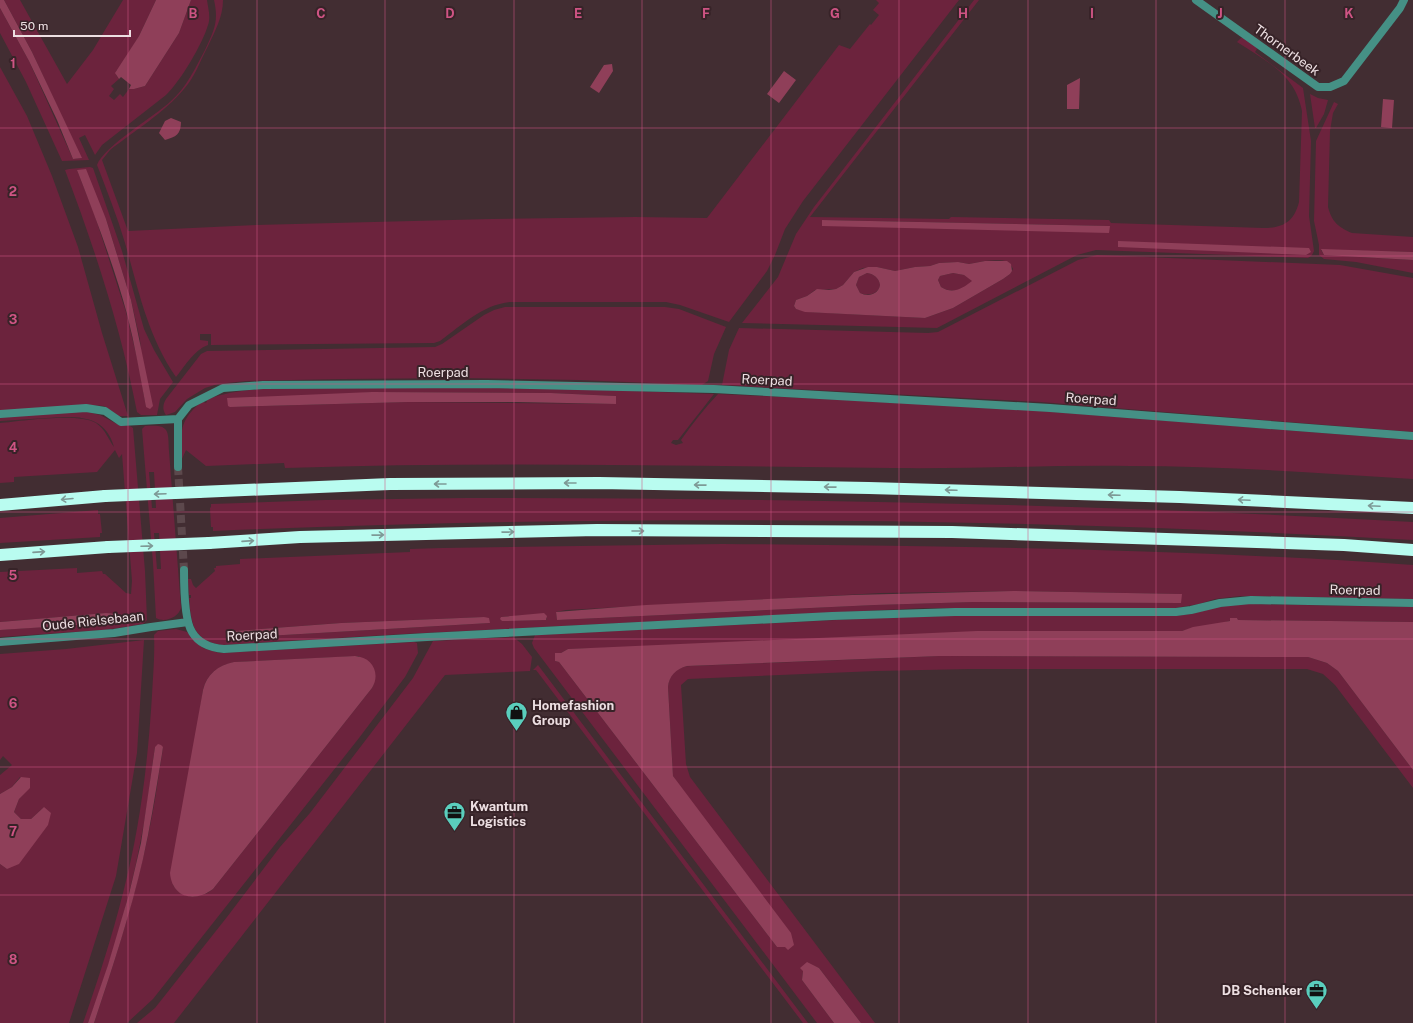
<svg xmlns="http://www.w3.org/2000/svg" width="1413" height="1023" viewBox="0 0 1413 1023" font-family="'Public Sans',sans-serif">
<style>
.green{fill:#6c233d;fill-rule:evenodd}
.water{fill:#8f3f59;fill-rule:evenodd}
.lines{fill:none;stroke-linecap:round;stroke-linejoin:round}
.street-tunnel{stroke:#5c484c;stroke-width:8;stroke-dasharray:8 4;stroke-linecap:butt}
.street{stroke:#459085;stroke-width:8}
.highway{stroke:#b9fcf0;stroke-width:12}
.highway-bridge{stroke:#b9fcf0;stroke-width:12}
.oneway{stroke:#7e9a96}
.grid{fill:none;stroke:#cf5484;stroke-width:1;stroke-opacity:0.55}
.labels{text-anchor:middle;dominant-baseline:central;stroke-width:4;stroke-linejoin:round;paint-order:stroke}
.street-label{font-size:13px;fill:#eddfe2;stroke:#372328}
.poi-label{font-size:13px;font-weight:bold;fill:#eddfe2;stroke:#372328;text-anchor:start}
.grid-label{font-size:13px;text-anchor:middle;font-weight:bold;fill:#cf5484;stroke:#372328;stroke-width:4;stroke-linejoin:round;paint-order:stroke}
</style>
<rect width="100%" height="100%" fill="#422d32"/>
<path class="green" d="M4 0H20L67 84 93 50 123 0H156L139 36 119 69 116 71V75L119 79 111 86 114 89 109 96 114 100 120 94 123 97 129 89H134L145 86 179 33 191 0H207C208 8 211 17 208 25 203 43 180 82 166 95L102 145 95 155 85 135 79 138 89 160 62 161 26 82 0 33V8L29 61 73 159 81 158 32 52Z
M214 0H223C223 17 215 31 208 46 200 61 195 77 184 89 165 112 133 132 110 150L102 160 128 231 256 225 491 219 635 217 707 218 839 45 850 49 870 24 871 25 879 15 873 10 879 3 876 0H959L803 201 785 229 775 255 767 271 729 322 680 305 666 302H510C482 305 462 325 440 341L434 343 211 345V334H200V340L208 341V345C194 350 185 366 176 377 147 335 139 291 125 243 117 216 107 191 97 165 104 146 154 117 171 101 186 88 196 67 205 50 214 30 219 22 214 0Z
M974 0H979L810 217 949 219 951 217 1109 220 1111 223 1263 228C1283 228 1294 222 1299 202L1302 111C1295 74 1266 61 1237 42L1241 38 1245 37 1256 45 1257 49 1255 52 1303 88 1311 141 1309 216 1314 251 1312 255 1308 258 1096 250 1077 255 937 328 742 323 778 277 796 234 814 207ZM823 220 1110 226H823ZM985 261C996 261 1008 257 1013 269L1010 274 1003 279 953 308 925 318 809 312 796 309 794 306 796 300 807 296 815 290 836 289 843 285 854 272 863 268 877 267 895 271 915 267 930 266 939 263 958 262 969 264Z
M0 67 27 116 52 176 78 247 102 333 128 416H119L104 406 91 405 0 411Z
M1310 94 1318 98 1328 100 1324 114 1316 128H1315Z
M1334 102 1338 104 1333 113 1330 131 1328 207C1332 222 1338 227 1352 233L1413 237V252L1321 250 1324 255 1413 260V273L1356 262 1324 259 1319 255V245L1314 221 1316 141Z
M90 167 93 168 122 251 144 329 154 350 173 382 160 399 157 415H141L137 412C121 329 95 249 65 170L69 169ZM77 170 106 219 131 300 140 340 146 407 138 362 126 312 94 213Z
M1097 255 1340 265 1413 278V432L1041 402 722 385 729 350 739 328 928 333 938 332 1078 260Z
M867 273C874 274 879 278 880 285 878 295 868 296 860 293L856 285 859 277Z
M953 273 964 275 973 281C964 290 952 294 941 287L938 280 940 276Z
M505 307H665L679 309 726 327 714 354 708 381 702 385 578 380 462 378 343 379 246 381 218 384 205 388 187 399 175 412 166 415C162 410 163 404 166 399L201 354 207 351 435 347 442 344 484 315 494 310Z
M403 387 577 389 714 394 678 440H673L671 443 676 445 683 443 681 440C692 424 704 409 718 394L867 401 1040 411 1413 440V479C1319 473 1224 466 1130 466 1050 465 971 469 892 468 690 466 487 461 285 468L284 463 206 466 186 450 181 461C181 433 178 420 203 401L205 403 207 402 206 400C237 387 272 389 305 388 338 388 371 387 403 387ZM372 392 551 393 616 396V404L409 402 230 407Z
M84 411 100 415 117 424 130 426 133 428 145 571 147 620 143 624 105 630 0 637V630L112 622 121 617 120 614 106 613 0 622V572L77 568V573L102 571 103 574H105L126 593 131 594 132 581 122 454 119 458 115 450 97 472 14 477V482L0 483V423C21 421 79 412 96 423 106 430 108 439 114 447 105 413 74 416 46 418 31 419 15 420 0 421V417Z
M145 426C170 424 168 430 169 451L181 608C178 618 164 623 156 618L153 563 142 429ZM149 472H154L156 508H152ZM154 533H159L161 569H157Z
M465 498C781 498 1097 504 1413 522V540C1013 517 613 514 213 531V527H211L210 508 211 507V504L325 500Z
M98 510V514H100L102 533H100V537L0 543V518Z
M723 544C953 546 1184 549 1413 565V599L1240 596 1215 599 1199 604 1175 608H924L404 634 222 645C193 641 191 623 189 598H191V595H189L188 579H191L193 585 196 588 215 571 214 568H216V566L240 564V559L410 552V549L442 548ZM1013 591 1181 594V603L974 602 875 605 557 620 556 612 566 610 881 593ZM540 614 547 618 546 620 502 621 501 617ZM484 617 490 623 249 637H229V632L235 631 341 623Z
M1248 604 1413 607V622L1238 620 1237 618C1220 626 1200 625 1182 631L568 649 561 653 555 661 559 662 777 947H785L673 776 668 687C669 674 678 666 691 666L940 656 1308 657 1327 663 1338 671 1413 770V788L1335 685 1323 674 1307 669H970L876 671 688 679 681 685 686 764 690 777 875 1023H861L819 968 809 964 803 971 802 980 834 1023H817L534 648 532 643 535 635 876 618 974 615 1175 616 1191 614 1217 607Z
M176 629 187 632 203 648 219 653 414 642 417 643 418 653 405 677 359 738 153 999 127 1023H94C121 943 146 863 158 780 159 769 162 758 163 747H155C150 779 147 812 140 844 128 905 110 965 88 1023H83C98 980 112 937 123 893 140 828 148 762 152 695 153 675 155 655 154 635L158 631ZM359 656 374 684 372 688 213 889C201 899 182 900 173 885L203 690C207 674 218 665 235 662Z
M513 637 522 644 532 657 530 671 445 675 174 1023H137L155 1008 227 917 280 847 310 813 413 678 433 641Z
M144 640 137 753 116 876 69 1023H0V864L7 869 44 807 31 819H21L14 812 19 799 29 788 20 777 12 787 0 794V775L12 765 3 756 0 760V654L66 649Z
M538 665 808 1023H803L536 670H533Z"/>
<path class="water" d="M0 0H4L32 52 82 158 73 159 57 120 29 61 0 8Z
M156 0H191L179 33 145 86 134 89H129L131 85 121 77 119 79 115 73 139 36Z
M612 64 613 71 599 93 590 87 604 65Z
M784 71 796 80 779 103 767 94Z
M1080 78 1079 109H1067V85Z
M1383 99 1394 100 1392 128 1381 127Z
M171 118 181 122C181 134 176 137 165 140L159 133 165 121Z
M86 169 106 219 131 300 153 406 150 409 146 407C140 376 135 345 127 314 114 266 95 216 77 170Z
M822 220 1110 226 1109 233 822 226Z
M1118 241 1309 248 1311 252 1306 255 1118 247Z
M1321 249 1413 252V260L1324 255Z
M985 261H1007L1011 264 1012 271 1010 274 1003 279 953 308 925 318 805 312 796 309 794 306 796 300 807 296 817 289 829 290 836 289 843 285 854 272 868 267H877L895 271 915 267 930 266 939 263 958 262 969 264ZM867 273C874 274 879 278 880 285 878 295 868 297 860 293L856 285 859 277ZM953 273 964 275 972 281C963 288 953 295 941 287L938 280 940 276Z
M372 392 551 393 616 396V404L517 402H409L230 407 228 406 227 398Z
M1013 591 1182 594 1181 603 974 602 875 605 557 620 556 612 646 605 852 595Z
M106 613 120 614 121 617V620L93 624 0 630V622Z
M544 613 547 616 546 620 508 621H502L500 619 501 617Z
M484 617 489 618 490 623 249 637H229L227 635 229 632 235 631 341 623Z
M1230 618H1237L1238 620 1413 622V770L1338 671 1327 663 1308 657 940 656 687 666C676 669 669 676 668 687L673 776 791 933 794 945 788 950 785 947H777L559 662 555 661V653H561L568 649 977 631H1182L1193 627 1230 621Z
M355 656C372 657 381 673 372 688L213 889C195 903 172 898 170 873L203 690C207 674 218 665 234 662Z
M158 744 161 745 163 747 162 754C156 789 151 824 143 859 130 915 112 969 94 1023H88L108 965 129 894 141 843 155 747Z
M21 777 30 778V788L19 799 14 812 21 819H31L44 807 51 813 48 825 19 864 7 869 0 864V794L12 787Z
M807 962 819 968 861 1023H834L802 980 803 971 800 968Z"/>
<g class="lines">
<path class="street-tunnel" d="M178 467 184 570"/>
<path class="street" d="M1196 0 1318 87H1330L1344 81 1400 8 1404 0
M0 414 86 408 105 411 121 422 178 419
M178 467V419L189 405 223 388 263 385 487 384 714 389 1050 408 1413 436
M184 570C184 585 184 620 192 632 199 644 211 648 224 649L427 637 832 616 955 612H1176L1191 610 1220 603 1251 600 1413 603
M0 642 114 633 151 627 188 622"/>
<path class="highway" d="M199 492 390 484 599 483 869 488 1180 497 1413 508
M0 505 105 496
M209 543 300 537 597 530 952 532 1344 545 1413 550
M0 555 108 547"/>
<path class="highway-bridge" d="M105 496 199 492
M108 547 209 543"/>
</g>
<defs><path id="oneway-shaft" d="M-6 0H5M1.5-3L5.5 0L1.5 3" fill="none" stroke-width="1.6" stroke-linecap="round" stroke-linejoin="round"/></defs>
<g class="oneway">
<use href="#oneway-shaft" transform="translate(570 483) rotate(180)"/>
<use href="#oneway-shaft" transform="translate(440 484) rotate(180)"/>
<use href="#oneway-shaft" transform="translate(700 485) rotate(-179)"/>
<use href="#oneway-shaft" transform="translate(830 487) rotate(-179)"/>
<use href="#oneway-shaft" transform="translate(951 490) rotate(-178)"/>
<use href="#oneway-shaft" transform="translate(160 494) rotate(178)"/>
<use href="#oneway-shaft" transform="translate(1114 495) rotate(-178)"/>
<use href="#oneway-shaft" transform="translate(67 499) rotate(175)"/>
<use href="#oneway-shaft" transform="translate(1244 500) rotate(-177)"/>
<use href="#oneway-shaft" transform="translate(1374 506) rotate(-177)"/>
<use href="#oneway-shaft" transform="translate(638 531)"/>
<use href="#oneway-shaft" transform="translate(508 532) rotate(-1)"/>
<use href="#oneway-shaft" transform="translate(378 535) rotate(-1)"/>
<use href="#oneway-shaft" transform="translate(248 541) rotate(-4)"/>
<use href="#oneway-shaft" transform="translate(147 546) rotate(-2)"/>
<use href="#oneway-shaft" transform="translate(39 552) rotate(-4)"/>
</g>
<path class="grid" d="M128 0V1023M257 0V1023M385 0V1023M514 0V1023M642 0V1023M771 0V1023M899 0V1023M1028 0V1023M1156 0V1023M1285 0V1023M0 128H1413M0 256H1413M0 384H1413M0 512H1413M0 639H1413M0 767H1413M0 895H1413"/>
<defs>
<symbol id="shop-pin" viewBox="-11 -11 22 30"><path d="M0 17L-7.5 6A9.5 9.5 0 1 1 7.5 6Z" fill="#5acebd" stroke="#372328"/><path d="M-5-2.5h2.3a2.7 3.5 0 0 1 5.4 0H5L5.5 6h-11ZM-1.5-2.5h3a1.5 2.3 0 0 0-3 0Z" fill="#111"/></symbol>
<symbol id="office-pin" viewBox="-11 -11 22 30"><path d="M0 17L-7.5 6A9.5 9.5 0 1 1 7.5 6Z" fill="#5acebd" stroke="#372328"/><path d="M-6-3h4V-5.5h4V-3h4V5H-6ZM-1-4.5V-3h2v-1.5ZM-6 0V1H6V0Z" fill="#111"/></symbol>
</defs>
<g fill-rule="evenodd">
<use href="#shop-pin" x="504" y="700" width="25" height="34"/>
<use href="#office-pin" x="442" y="800" width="25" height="34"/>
<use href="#office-pin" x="1304" y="978" width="25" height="34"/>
</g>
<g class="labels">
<g class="street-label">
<text transform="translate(1287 50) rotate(36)">Thornerbeek</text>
<text x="443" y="372">Roerpad</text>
<text transform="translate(767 380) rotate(3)">Roerpad</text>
<text transform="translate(1091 399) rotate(4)">Roerpad</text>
<text transform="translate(1355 590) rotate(1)">Roerpad</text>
<text transform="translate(93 621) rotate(-6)">Oude Rielsebaan</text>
<text transform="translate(252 635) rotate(-3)">Roerpad</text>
</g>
<g class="poi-label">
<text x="532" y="705">Homefashion<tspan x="532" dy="15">Group</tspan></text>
<text x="470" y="806">Kwantum<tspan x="470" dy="15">Logistics</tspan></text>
<text x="1302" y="990" text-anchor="end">DB Schenker</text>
</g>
</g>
<g class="grid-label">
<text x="193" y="18">B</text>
<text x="321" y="18">C</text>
<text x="450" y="18">D</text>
<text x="578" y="18">E</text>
<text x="706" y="18">F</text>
<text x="835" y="18">G</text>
<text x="963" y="18">H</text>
<text x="1092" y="18">I</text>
<text x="1220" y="18">J</text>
<text x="1349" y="18">K</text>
<text x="13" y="68">1</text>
<text x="13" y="196">2</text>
<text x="13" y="324">3</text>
<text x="13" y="452">4</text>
<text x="13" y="580">5</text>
<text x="13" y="708">6</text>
<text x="13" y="836">7</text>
<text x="13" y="964">8</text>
</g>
<path d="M14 30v6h116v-6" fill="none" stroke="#eddfe2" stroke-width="2"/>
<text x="20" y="30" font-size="12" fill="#eddfe2" stroke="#372328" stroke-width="3" paint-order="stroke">50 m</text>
</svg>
